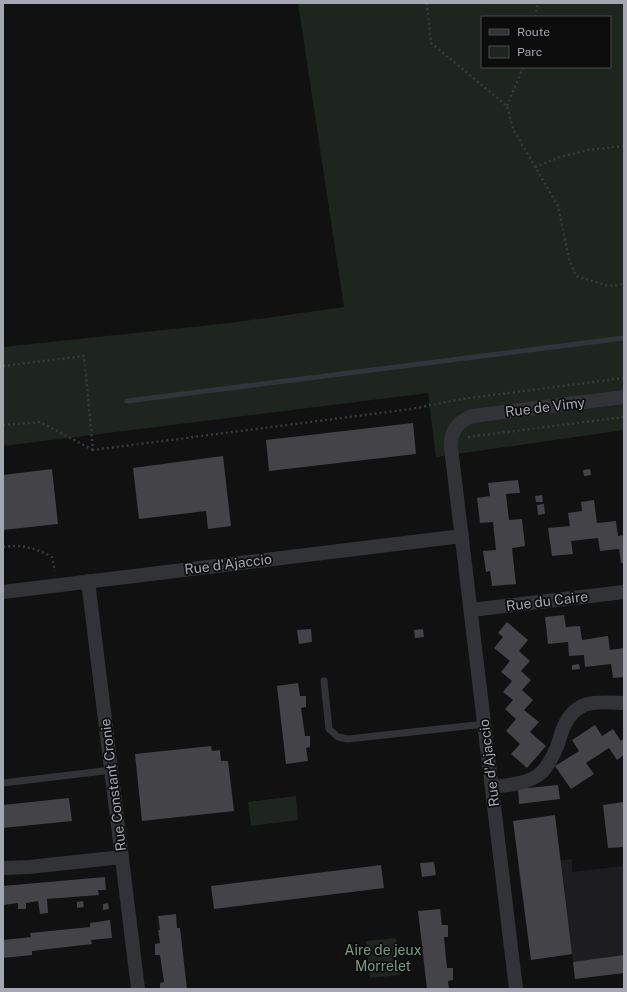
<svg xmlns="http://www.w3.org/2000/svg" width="627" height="992" viewBox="0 0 627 992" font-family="'Public Sans',sans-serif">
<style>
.built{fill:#1d1d1f}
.green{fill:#1e251f;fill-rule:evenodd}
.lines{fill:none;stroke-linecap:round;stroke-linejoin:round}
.stream{stroke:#2e353b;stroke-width:5}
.building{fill:#434348}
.path{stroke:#393a3e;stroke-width:2.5;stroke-dasharray:2 3;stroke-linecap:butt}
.lane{stroke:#323337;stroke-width:7}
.street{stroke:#323337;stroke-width:14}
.labels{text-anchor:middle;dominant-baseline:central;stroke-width:3.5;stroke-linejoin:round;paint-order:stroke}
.street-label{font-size:14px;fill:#a4a7b2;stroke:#0c0c0d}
.park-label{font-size:14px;fill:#7c9b80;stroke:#0c0c0d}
</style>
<rect width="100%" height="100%" fill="#111112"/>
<path class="built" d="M572 859V872L624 866V973L575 979 572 954 531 960 518 865Z"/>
<path class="green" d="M298 3H624V430L436 457 428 393 3 446V347L230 323 344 307ZM482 17H610V67H482Z
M296 796 298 820 251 826 248 802Z
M396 938 400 975 370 978 366 941Z"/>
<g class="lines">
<path class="stream" d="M127 401 624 338"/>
</g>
<path class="building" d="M413 423 416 454 269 471 266 440Z
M223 456 231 526 208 529 206 511 139 519 133 468Z
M52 469 58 524 3 530V475Z
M590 469 591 475 584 476 583 470Z
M518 480 520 493 506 494 509 520 522 519 525 546 512 548 516 584 492 586 490 571 486 572 483 551 496 550 493 522 480 523 477 498 490 496 488 483Z
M542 495 543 502H536L535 496Z
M594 500 597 523 616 521 618 536 624 535V563H621L619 549 600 551 598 538 571 541 573 554 552 556 548 528 570 526 568 513 582 511 581 502Z
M544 504 545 514 538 515 537 505Z
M564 615 566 627 580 626 582 640 608 636 610 650 624 648V677L613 678 611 664 585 667 584 655 569 656 568 642 548 644 545 617Z
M507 622 528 640 519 651 530 661 521 671 531 680 522 690 533 700 524 710 539 722 530 732 546 746 527 768 511 754 520 744 506 731 516 719 505 709 513 700 503 692 512 681 501 672 510 661 494 648 503 637 498 633Z
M311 629 312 642 299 644 297 630Z
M423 629 424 637 415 638 414 630Z
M579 664 580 669 572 670V665Z
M298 683 300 696H306V707L301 708 305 736H310V747L306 748 308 761 286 764 277 686Z
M595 725 602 736 613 729 621 741 624 738V755L617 760 609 748 586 763 594 774 571 789 555 766 579 751 572 740Z
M211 746 212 751 220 750 221 761H228L234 811 142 821 135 754Z
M558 785 560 799 519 804 518 789Z
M69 798 72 821 3 828V805Z
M624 802V847L608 848 603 805Z
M555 815 572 954 531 960 513 821Z
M434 862 436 875 422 877 420 863Z
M381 865 384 888 214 909 211 886Z
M105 877 106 890H98L99 895 47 899 48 913 40 914 38 901 26 903V909H18V903L3 905V886Z
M83 901 84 907 77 908V902Z
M108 903 109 909 103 910V904Z
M440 909 442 925H448V937H444L447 968H453V980L448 981 449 989H427L418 911Z
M176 914 177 928H180L187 989H160V983L164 982 160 955H155V944L160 943 158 930H160L158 916Z
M110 920 112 938 91 940 92 944 32 951V955L3 958V940L31 937 30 933 90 927V923Z
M624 955V973L575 979 573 962Z"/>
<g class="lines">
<path class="path" d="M427 3 431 43 507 106 513 129 558 206 569 259 576 276 609 286 624 284
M535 17 538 3
M507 106 523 67
M535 167 560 157 588 150 624 146
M3 366 84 356 93 450 411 409 462 399 624 378
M3 425 40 422 93 450
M468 437 624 417
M3 547C22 544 35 548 52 557L55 571"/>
<path class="lane" d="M324 681 329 729 338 737 348 739 485 724
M3 783 112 770"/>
<path class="street" d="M88 581 138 989
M3 592 462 536
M471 610 624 592
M492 787C509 785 528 784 541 773 548 766 552 758 556 749 559 742 561 733 564 726 577 698 598 702 624 703
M3 868 29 867 122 857
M516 989 451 448C450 432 457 422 472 416L624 397"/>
</g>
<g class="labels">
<g class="street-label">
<text transform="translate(545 407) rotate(-7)">Rue de Vimy</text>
<text transform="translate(228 564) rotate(-7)">Rue d'Ajaccio</text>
<text transform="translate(547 601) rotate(-7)">Rue du Caire</text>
<text transform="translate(489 763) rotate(-97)">Rue d'Ajaccio</text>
<text transform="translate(113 785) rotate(-97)">Rue Constant Cronie</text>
</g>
<g class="park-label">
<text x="383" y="950">Aire de jeux<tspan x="383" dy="16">Morrelet</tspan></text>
</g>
</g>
<rect width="627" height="992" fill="none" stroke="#a4a7b2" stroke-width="8"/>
<rect x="481" y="16" width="130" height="52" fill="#0c0c0d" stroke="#494a4f"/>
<rect x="489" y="29" width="20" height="6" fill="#323337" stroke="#494a4f"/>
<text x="517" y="36" font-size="12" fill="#a4a7b2">Route</text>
<rect x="489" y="46" width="20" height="12" fill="#1e251f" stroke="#494a4f"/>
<text x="517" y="56" font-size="12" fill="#a4a7b2">Parc</text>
</svg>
